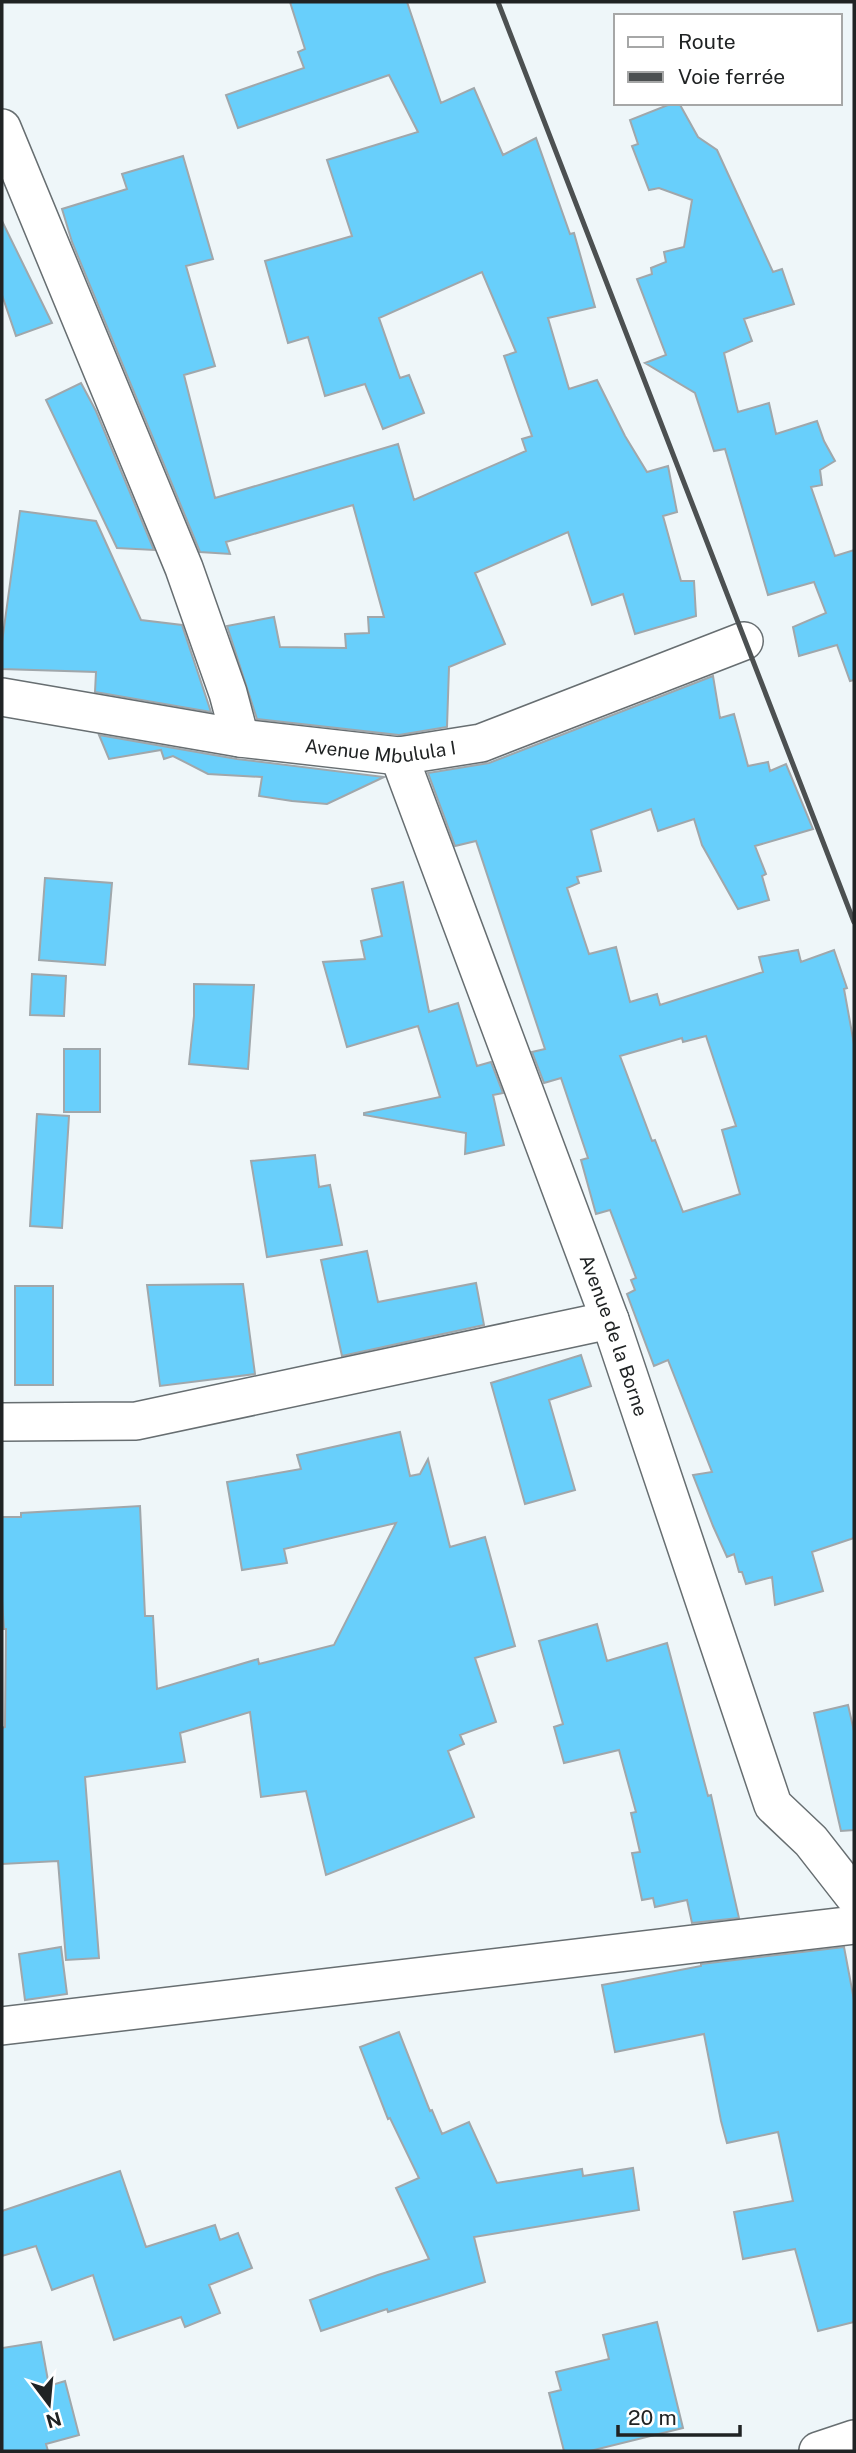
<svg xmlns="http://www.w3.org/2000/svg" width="856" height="2453" viewBox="0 0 856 2453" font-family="'Public Sans',sans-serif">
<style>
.building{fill:#68cffb;stroke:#a0a7ab;stroke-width:2;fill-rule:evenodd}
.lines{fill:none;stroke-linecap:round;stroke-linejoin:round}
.street-casing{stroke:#676e71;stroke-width:40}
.street{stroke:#fff;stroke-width:37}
.rail{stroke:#4c5051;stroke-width:5}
.labels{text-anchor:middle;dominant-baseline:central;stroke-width:6;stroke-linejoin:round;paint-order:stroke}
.street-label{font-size:19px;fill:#202324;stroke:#fff}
</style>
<rect width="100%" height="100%" fill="#eef6f9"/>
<path class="building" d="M290 2H407L441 103 474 88 503 155 536 138 570 234 574 233 595 307 548 318 569 389 597 380 625 436 647 472 668 466 677 512 663 516 681 581H694L696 616 635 634 623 594 592 605 568 532 475 573 505 644 449 667 447 727 399 735 257 719 227 626 274 617 280 647 346 648 345 634 369 633 368 617H384L353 505 226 542 230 554 200 552 72 242 62 209 127 189 122 174 183 156 213 259 186 266 215 366 184 375 215 498 398 444 414 500 526 451 522 439 532 436 504 356 516 352 482 272 379 318 400 378 409 375 424 413 383 429 365 384 325 396 308 337 288 343 265 261 352 236 327 160 418 132 389 75 238 128 226 95 304 68 298 52 305 49Z
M673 103H679L698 137 717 150 773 272 782 269 794 304 744 319 752 341 724 353 738 412 769 403 776 434 817 421 824 441 835 461 820 470 822 485 811 487 835 556 854 550V680L850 681 837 645 799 656 793 627 826 613 814 582 768 595 725 449 714 451 695 393 645 363 666 355 637 279 652 274 651 268 666 262 664 252 684 247 692 200 659 188 649 190 632 146 638 144 630 120Z
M2 221 52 323 16 336 2 295Z
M81 383 96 411 154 550 117 548 46 400Z
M20 511 96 521 141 620 182 625 211 712 95 692 96 672 2 669V642Z
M713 676 720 718 734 714 748 766 768 762 770 771 786 764 813 829 755 846 766 874 762 876 769 900 738 909 702 845 694 819 658 831 651 809 591 830 601 871 577 877 579 883 567 888 589 954 616 947 630 1002 657 994 660 1005 763 972 759 957 798 950 801 962 834 950 847 988 844 989 854 1044V1538L812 1552 823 1591 775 1605 772 1577 746 1584 742 1572H739L734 1554 727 1557 713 1526 693 1475 712 1472 668 1360 654 1366 627 1294 635 1290 631 1280 636 1278 610 1210 596 1214 581 1160 588 1158 561 1078 544 1083 532 1052 545 1049 476 841 455 846 428 773 489 763ZM706 1036 736 1126 722 1130 740 1194 683 1212 655 1140 652 1141 620 1056 682 1038 683 1042Z
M99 735 237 759 384 777 327 804 292 801 259 796 262 777 208 774 173 756 164 759 161 750 109 759Z
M45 878 112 883 105 965 39 960Z
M403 882 429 1012 458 1003 477 1066 491 1062 503 1093 493 1095 504 1145 465 1154 466 1133 364 1115V1113L440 1097 418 1026 347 1047 323 962 365 959 361 941 382 936 372 889Z
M32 974 66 976 64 1016 30 1015Z
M194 984 254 985 248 1069 189 1064 194 1016Z
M64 1049H100V1112H64Z
M37 1114 69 1116 62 1228 30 1226Z
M315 1155 319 1187 330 1185 342 1245 267 1257 251 1161Z
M367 1251 378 1302 476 1283 484 1325 342 1356 321 1260Z
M243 1284 255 1374 160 1386 147 1285Z
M15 1286H53V1385H15Z
M581 1355 591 1386 549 1400 575 1490 525 1504 491 1383Z
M400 1432 410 1476 420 1474 428 1459 450 1547 485 1537 515 1646 475 1658 496 1722 460 1735 464 1744 448 1751 474 1817 326 1875 306 1791 261 1797 250 1712 180 1733 185 1762 85 1777 99 1958 66 1960 58 1861 2 1864V1728L5 1727 6 1629H4L2 1601V1517H21V1513L140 1506 145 1616H153L157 1689 258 1659 259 1664 334 1645 396 1523 284 1549 287 1563 242 1570 227 1482 301 1469 297 1455Z
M597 1624 607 1661 667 1643 708 1796 711 1795 739 1918 692 1923 687 1900 655 1907 653 1898 642 1900 632 1853 640 1852 631 1813 636 1812 619 1750 564 1763 554 1727 563 1724 539 1641Z
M848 1705 854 1731V1830L841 1831 814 1713Z
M61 1947 67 1994 25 2000 19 1954Z
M844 1947 854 2000V2322L818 2331 795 2249 743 2259 734 2212 793 2201 778 2132 727 2143 721 2121 704 2034 615 2052 602 1985 701 1966V1964Z
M399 2032 430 2111 432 2110 442 2134 469 2122 497 2183 582 2169 583 2176 633 2168 639 2210 474 2237 485 2282 388 2312 387 2309 321 2331 310 2300 378 2275 429 2259 396 2188 419 2178 390 2118 388 2119 360 2047Z
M120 2171 146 2247 215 2225 220 2240 238 2233 252 2268 209 2285 220 2313 185 2327 181 2317 114 2340 93 2275 52 2290 36 2246 2 2256V2211Z
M657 2322 683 2428 590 2451H564L549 2393 561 2390 556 2372 609 2359 603 2335Z
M41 2342 49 2386 65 2381 79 2435 46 2444 48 2451H2V2348Z"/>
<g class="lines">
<defs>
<g id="street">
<path d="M2 128 184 568 228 693 240 738"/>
<path id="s1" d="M2 697 240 738 399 756 481 743 744 641"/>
<path id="s2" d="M399 756 610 1320 773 1805 811 1841 854 1896"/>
<path d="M2 1422 136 1421 610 1320"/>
<path d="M2 2026 854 1925"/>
<path d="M818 2451 854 2439"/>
</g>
</defs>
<use href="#street" class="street-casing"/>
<use href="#street" class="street"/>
<path class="rail" d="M498 2 854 922"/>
</g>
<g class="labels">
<g class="street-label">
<text stroke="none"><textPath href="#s1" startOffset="383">Avenue Mbulula I</textPath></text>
<text stroke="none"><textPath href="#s2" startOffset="618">Avenue de la Borne</textPath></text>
</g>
</g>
<rect width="856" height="2453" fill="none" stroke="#202324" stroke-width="7"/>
<rect x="614" y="14" width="228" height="91" fill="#ffffff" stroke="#a6a7a7" stroke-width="2"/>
<rect x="628" y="37" width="35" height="10" fill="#ffffff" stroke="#a6a7a7" stroke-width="2"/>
<text x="678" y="49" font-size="21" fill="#202324">Route</text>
<rect x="628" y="72" width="35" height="10" fill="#4c5051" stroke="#a6a7a7" stroke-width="2"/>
<text x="678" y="84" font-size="21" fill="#202324">Voie ferrée</text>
<g transform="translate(49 2404) rotate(164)" stroke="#ffffff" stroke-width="5" paint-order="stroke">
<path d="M0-5L12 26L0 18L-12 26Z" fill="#202324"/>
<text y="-10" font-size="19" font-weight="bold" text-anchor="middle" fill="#202324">N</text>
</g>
<path d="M618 2425v10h122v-10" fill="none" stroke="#202324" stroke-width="3.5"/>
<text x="628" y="2425" font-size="21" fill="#202324" stroke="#ffffff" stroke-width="5" paint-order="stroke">20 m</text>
</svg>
